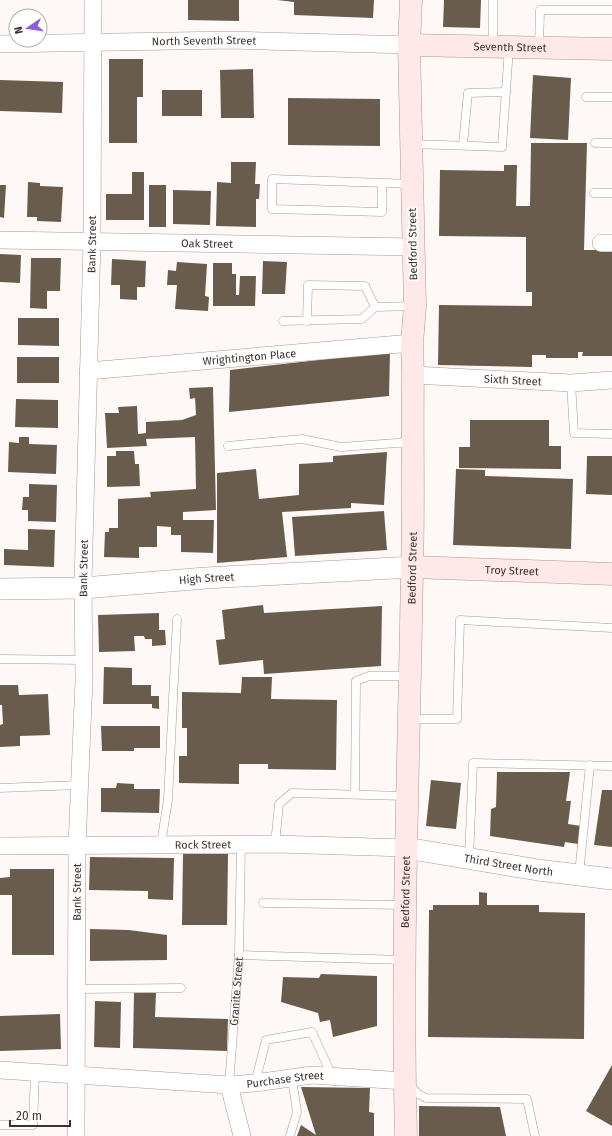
<svg xmlns="http://www.w3.org/2000/svg" width="612" height="1136" viewBox="0 0 612 1136" font-family="'Fira Sans',sans-serif">
<style>
.building{fill:#695c4d}
.lines{fill:none;stroke-linecap:round;stroke-linejoin:round}
.service-casing{stroke:#ae988e;stroke-width:9}
.minor-casing{stroke:#ae988e;stroke-width:18}
.tertiary-casing{stroke:#ae988e;stroke-width:22}
.secondary-casing{stroke:#ae988e;stroke-width:23}
.service{stroke:#fff;stroke-width:8}
.minor{stroke:#fff;stroke-width:17}
.tertiary{stroke:#fff;stroke-width:21}
.secondary{stroke:#fee8e8;stroke-width:22}
.labels{text-anchor:middle;dominant-baseline:central;stroke-width:4;stroke-linejoin:round;paint-order:stroke}
.street-label{font-size:11px;fill:#3c332f;stroke:#fff}
</style>
<rect width="100%" height="100%" fill="#fef9f7"/>
<path class="building" d="M188 0H239V21L188 20Z
M277 0H374L373 18 294 15V2Z
M444 0H481L480 28 443 27Z
M109 59H143V97H137V143H109Z
M253 69 254 118H221L220 70Z
M533 75 571 78 568 140 530 138Z
M0 80 63 82 62 113 0 111Z
M162 90H202V116H162Z
M288 98 380 99V146L288 145Z
M531 143H587L584 250H612V356H582L583 352H578V358H546V355H532V367L438 365 439 305 532 306V292H526V237L439 236 440 170 504 171V165H517L516 206H530Z
M231 162H256L255 184H260L259 199H256V227L216 226 217 182 231 183Z
M132 172H144V220H106V194H132Z
M28 182 40 183V186L63 187 61 222 37 221V217H27Z
M0 185H6L4 218 0 217Z
M149 185H166V227H149Z
M173 190 211 191 210 225 173 224Z
M0 254 21 255 20 283 0 282Z
M31 258H61L60 291H47V309L30 308Z
M112 259 146 261 145 287H137V300L120 299V285H111Z
M263 261 287 262 285 294H262Z
M177 262 207 264 205 296 209 297 208 311 175 309 177 285H167L168 270 176 271Z
M213 263H232V274H236V295H239L240 276H256L255 306H213Z
M18 318H59V346L18 345Z
M390 352 389 396 229 412 230 370Z
M17 357H59V383H17Z
M213 387 216 510 183 512V520H214L213 553 181 552V535H171V527L157 526V547H139V558L104 557 105 532H109V528H118V499L151 497 150 492 196 489 195 437 146 439 147 446 107 448 105 413H119L118 407 137 406 138 434 146 433V422L182 420 196 415 195 398 190 399 189 388Z
M16 399 58 400V428L15 427Z
M470 420H549V446H561V469L459 468V447H470Z
M19 437H29V444L57 445 56 474 8 472 9 442 19 443Z
M116 451H134L135 464H139L140 486 107 487V456H116Z
M387 452 384 505 351 503V508L282 512 287 557 217 563V473L256 469 259 499 299 495V464L333 462V456Z
M587 456H612V495L586 494Z
M456 469 485 470V476L573 479 571 549 453 545Z
M29 484 57 485 56 522 28 521V510H22L23 497H29Z
M384 511 387 550 295 556 292 517Z
M28 529 55 530 54 567 4 565V549L28 550Z
M263 605 264 613 382 606 381 666 264 674 263 660 219 665 216 640 225 639 222 610Z
M159 613V630H165L166 645 152 646V639H145L144 636H134L135 651 99 652 98 615Z
M104 667 132 668V685H151V696H159V709L152 708V704H103Z
M242 677H272L271 699 337 700 336 770 268 769V764H239V784L179 783V756H187V728H182V692L241 693Z
M0 685H18L19 695 48 694 50 735 20 736V746L0 747V725L3 724 2 705H0Z
M101 726H160V748H134V751H102Z
M497 772H570L566 801H571L568 824 581 826 578 844 565 842 564 847 490 836 491 809 496 807Z
M431 780 461 783 456 829 426 826Z
M117 783 134 784V789H160L159 813 101 812V788H116Z
M602 790H612V847L594 845Z
M183 854H228L227 925H182Z
M90 857 174 858 173 900 148 899V891L89 890Z
M10 869H54V955H12V895H0V878L10 877Z
M479 892 487 893V905H539V912L585 913 584 1039 428 1037 429 910H433V905H479Z
M90 929 129 930 167 935V960L90 961Z
M321 974 377 976V1026L333 1037 330 1020 320 1022 318 1013 281 1002 283 977 319 978Z
M134 992 156 993 155 1017 228 1019 227 1051 133 1048Z
M95 1001 121 1002 120 1048 94 1047Z
M60 1014 61 1049 0 1051V1016Z
M612 1065V1126L586 1111Z
M301 1087 370 1088 369 1112 374 1113V1136H297L301 1125 316 1135Z
M419 1106 500 1107 506 1136H419Z"/>
<g class="lines">
<defs>
<g id="service">
<path d="M493 45V0"/>
<path d="M539 47 540 10H612"/>
<path d="M586 97H612"/>
<path d="M595 143H612"/>
<path d="M411 144 502 147 509 48"/>
<path d="M463 144 468 93 506 92"/>
<path d="M382 183V212L272 209V179L412 184"/>
<path d="M594 193H612"/>
<path d="M283 321 362 319 375 307 414 306"/>
<path d="M307 321 308 285 365 286 375 307"/>
<path d="M571 383 574 433 612 434"/>
<path d="M228 446 302 439 341 447 411 442"/>
<path d="M0 659 84 660"/>
<path d="M410 719H457L460 620 612 628"/>
<path d="M0 788 80 785"/>
<path d="M355 794 356 681 369 676H409"/>
<path d="M161 844 168 800 177 619"/>
<path d="M275 844 279 804 292 793 406 796"/>
<path d="M469 858 473 763 612 766"/>
<path d="M579 874 590 765"/>
<path d="M263 903 405 905"/>
<path d="M239 955 404 960"/>
<path d="M77 989 181 988"/>
<path d="M255 1083 266 1040 312 1032 332 1076"/>
<path id="s1" d="M229 1085 239 955 241 844"/>
<path d="M410 1086 418 1094 426 1098 527 1099 535 1136"/>
<path d="M0 1125H33L35 1072"/>
<path d="M290 1136 297 1112 292 1079"/>
</g>
<g id="minor">
<path id="s2" d="M0 44 230 40 409 45"/>
<path id="s3" d="M0 240 413 247"/>
<path d="M601 243H612"/>
<path id="s4" d="M88 371 412 343"/>
<path id="s5" d="M413 375 571 383 612 380"/>
<path id="s6" d="M0 846 276 844 406 848"/>
<path id="s7" d="M0 1070 229 1085 255 1083 312 1075 405 1081"/>
<path d="M229 1085 242 1136"/>
<path id="s8" d="M76 1136 77 846 84 680 83 583 92 241 93 0"/>
</g>
<g id="tertiary">
<path id="s9" d="M0 589 83 588 206 578 413 567"/>
<path id="s10" d="M406 848 538 870 612 879"/>
</g>
<g id="secondary">
<path id="s11" d="M409 45 612 49"/>
<path id="s12" d="M413 567 612 574"/>
<path id="s13" d="M406 1136C401 947 409 759 412 570 414 505 412 440 413 375L412 343 415 306 409 45 411 0"/>
</g>
</defs>
<use href="#service" class="service-casing"/>
<use href="#minor" class="minor-casing"/>
<use href="#tertiary" class="tertiary-casing"/>
<use href="#secondary" class="secondary-casing"/>
<use href="#service" class="service"/>
<use href="#minor" class="minor"/>
<use href="#tertiary" class="tertiary"/>
<use href="#secondary" class="secondary"/>
</g>
<g class="labels">
<g class="street-label">
<text stroke="none"><textPath href="#s2" startOffset="204">North Seventh Street</textPath></text>
<text stroke="none"><textPath href="#s11" startOffset="101">Seventh Street</textPath></text>
<text stroke="none"><textPath href="#s3" startOffset="207">Oak Street</textPath></text>
<text stroke="none"><textPath href="#s8" startOffset="892">Bank Street</textPath></text>
<text transform="translate(413 244) rotate(-91)">Bedford Street</text>
<text stroke="none"><textPath href="#s4" startOffset="162">Wrightington Place</textPath></text>
<text stroke="none"><textPath href="#s5" startOffset="100">Sixth Street</textPath></text>
<text stroke="none"><textPath href="#s8" startOffset="568">Bank Street</textPath></text>
<text stroke="none"><textPath href="#s13" startOffset="568">Bedford Street</textPath></text>
<text stroke="none"><textPath href="#s12" startOffset="99">Troy Street</textPath></text>
<text stroke="none"><textPath href="#s9" startOffset="207">High Street</textPath></text>
<text stroke="none"><textPath href="#s6" startOffset="203">Rock Street</textPath></text>
<text stroke="none"><textPath href="#s10" startOffset="104">Third Street North</textPath></text>
<text stroke="none"><textPath href="#s8" startOffset="244">Bank Street</textPath></text>
<text stroke="none"><textPath href="#s13" startOffset="244">Bedford Street</textPath></text>
<text stroke="none"><textPath href="#s1" startOffset="94">Granite Street</textPath></text>
<text stroke="none"><textPath href="#s7" startOffset="286">Purchase Street</textPath></text>
</g>
</g>
<g transform="translate(28 28) rotate(257)"><circle r="19" fill="#ffffff" stroke="#b1adac"/>
<path d="M0-3L7 15L0 10L-7 15Z" fill="#8f5ed8"/>
<text y="-6" font-size="11" font-weight="bold" text-anchor="middle" fill="#3c332f">N</text>
</g>
<path d="M10 1120v6h60v-6" fill="none" stroke="#3c332f" stroke-width="2"/>
<text x="16" y="1120" font-size="12" fill="#3c332f" stroke="#ffffff" stroke-width="3" paint-order="stroke">20 m</text>
</svg>
